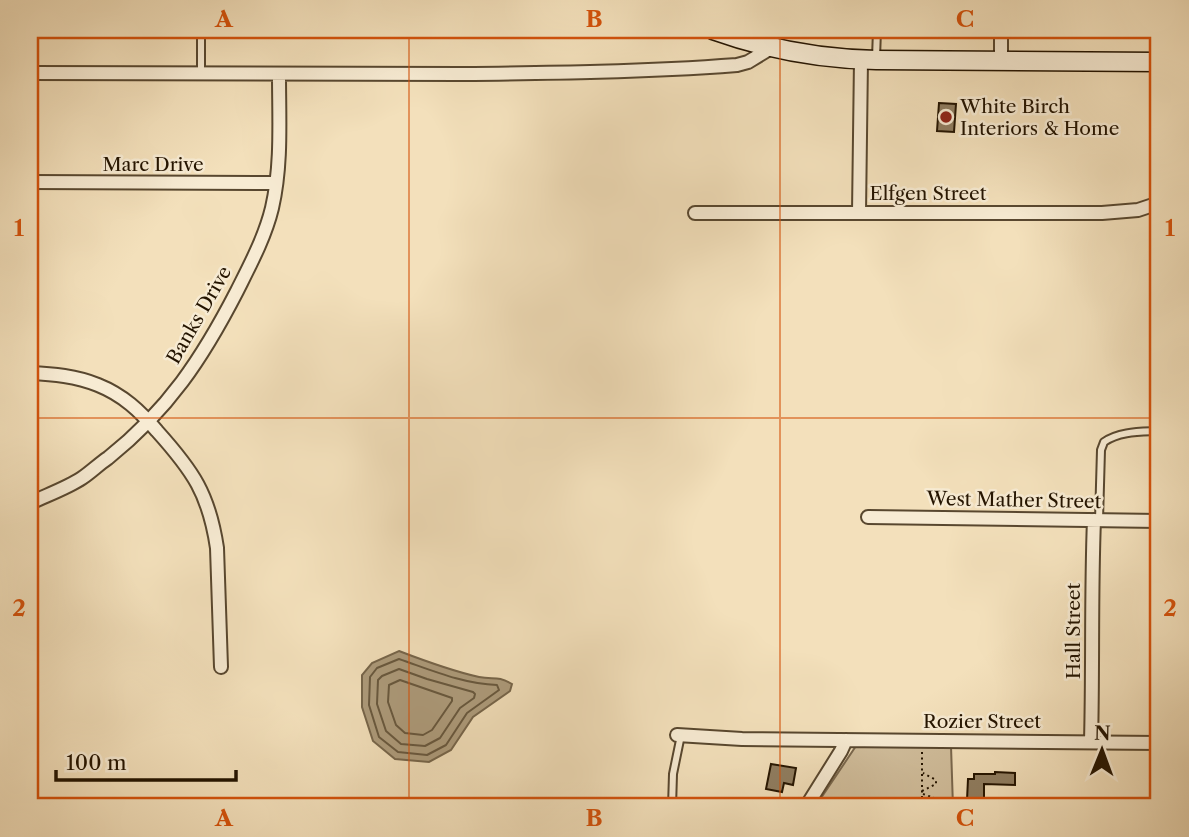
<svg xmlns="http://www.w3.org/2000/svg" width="1189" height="837" viewBox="0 0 1189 837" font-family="'Libre Caslon Text',serif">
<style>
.green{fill:#d0bd9b;stroke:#7a684e;stroke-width:2}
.water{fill:#ad9b7b;stroke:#76654a;stroke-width:2}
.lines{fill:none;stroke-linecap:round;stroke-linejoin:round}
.shore{stroke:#68583e;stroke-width:2}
.building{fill:#907e61;stroke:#241400;stroke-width:2}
.lane-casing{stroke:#58472f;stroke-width:10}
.street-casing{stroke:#58472f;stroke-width:16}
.secondary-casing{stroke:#241400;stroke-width:21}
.path{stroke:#241400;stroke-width:2;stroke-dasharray:2 3.5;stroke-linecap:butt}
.lane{stroke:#f7ebd3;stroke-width:6}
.street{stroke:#f7ebd3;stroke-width:12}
.secondary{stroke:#f7ebd3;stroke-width:18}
.grid{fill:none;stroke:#d4520b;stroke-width:2;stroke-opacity:0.55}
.poi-dot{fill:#8f2418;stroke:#f7ebd3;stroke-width:2.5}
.labels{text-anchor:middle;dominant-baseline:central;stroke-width:5;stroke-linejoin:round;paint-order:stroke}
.poi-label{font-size:19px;fill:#241400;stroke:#f7ebd3;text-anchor:start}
.street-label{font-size:19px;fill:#241400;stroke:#f7ebd3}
.neatline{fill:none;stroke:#d4520b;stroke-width:2.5}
.grid-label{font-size:23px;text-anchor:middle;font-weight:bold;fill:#d4520b}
</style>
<rect width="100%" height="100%" fill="#f3e0bb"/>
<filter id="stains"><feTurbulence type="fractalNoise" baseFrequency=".00286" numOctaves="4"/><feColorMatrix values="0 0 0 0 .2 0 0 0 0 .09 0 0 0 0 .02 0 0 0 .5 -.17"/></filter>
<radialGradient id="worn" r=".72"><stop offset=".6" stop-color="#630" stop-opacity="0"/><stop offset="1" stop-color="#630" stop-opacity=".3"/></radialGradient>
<path class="green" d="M856 746H951L953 807H815Z"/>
<path class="water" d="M399 651C425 661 452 671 479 677 494 680 497 675 512 684L510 691 473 717 451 750 429 762 395 759 373 741 362 707V675L372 663Z"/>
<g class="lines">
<path class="shore" d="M399 659C431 670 463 684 497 685L499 690 467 713 446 745 427 755 398 752 379 737 369 705 370 677 377 668Z
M399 669 427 679 473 692 475 694 474 698 460 708 440 738 425 746 401 744 386 731 377 704 378 680 382 676Z
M400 680 452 698V701L432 730 423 735 405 733 396 725 388 702 389 685Z"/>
</g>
<path class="building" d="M939 103 956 104 954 132 937 131Z
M771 764 796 768 793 785 784 783 782 792 766 789Z
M995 772 1015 773V785L984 784V807H971L972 800H967L968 779H974V774H995Z"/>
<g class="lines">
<defs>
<path id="lane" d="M876 58 877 30
M201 73V30
M1099 520 1101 450 1104 442C1120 431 1141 432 1159 431
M672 807 673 774 681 735"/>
<path id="street" d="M1001 30V62
M765 46 766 30
M30 73C173 73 317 75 461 74 553 73 645 72 737 65L748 62 771 48
M30 182 276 183
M859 212 861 60
M695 213H1102L1138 210 1159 203
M30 373C53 374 76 376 98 385 123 395 140 411 157 431 193 471 209 494 217 548L221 667
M30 503C47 495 67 488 82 478 91 472 99 464 108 458 168 410 202 359 237 291 250 265 265 237 272 208 282 165 279 119 279 75
M868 517 1159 521
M30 615V644
M677 735 742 739 1159 743
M1091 741C1093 668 1091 594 1094 520
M806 807 841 751 846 740"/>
<path id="secondary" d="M713 30C766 49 820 59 876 60L1159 62"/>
</defs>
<use href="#lane" class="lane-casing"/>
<use href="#street" class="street-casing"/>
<use href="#secondary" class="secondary-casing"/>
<path class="path" d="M922 752V807
M922 791 936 784V780L923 773
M923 794 937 799V803L930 807"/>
<use href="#lane" class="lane"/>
<use href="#street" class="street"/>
<use href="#secondary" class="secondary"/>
</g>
<path class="grid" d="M409 30V807M780 30V807M30 418H1159"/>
<circle class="poi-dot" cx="946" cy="117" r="7"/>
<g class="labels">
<g class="poi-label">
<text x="960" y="106">White Birch<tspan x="960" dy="22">Interiors &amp; Home</tspan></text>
</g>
<g class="street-label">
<text x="153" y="164">Marc Drive</text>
<text x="928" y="193">Elfgen Street</text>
<text transform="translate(199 315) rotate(-60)">Banks Drive</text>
<text transform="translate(1014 500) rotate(1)">West Mather Street</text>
<text transform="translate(1073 631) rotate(-90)">Hall Street</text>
<text x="982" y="721">Rozier Street</text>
</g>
</g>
<rect width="1189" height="837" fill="none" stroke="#f3e0bb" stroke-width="77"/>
<g transform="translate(1102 750) rotate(1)" stroke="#f7ebd3" stroke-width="5" paint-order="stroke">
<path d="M0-5L12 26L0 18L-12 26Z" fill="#241400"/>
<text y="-10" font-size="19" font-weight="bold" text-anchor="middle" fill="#241400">N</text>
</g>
<path d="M56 770v10h180v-10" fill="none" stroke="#241400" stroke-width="3.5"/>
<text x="66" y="770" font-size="21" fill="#241400" stroke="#f7ebd3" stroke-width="5" paint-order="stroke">100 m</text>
<rect x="38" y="38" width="1112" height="760" class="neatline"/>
<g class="grid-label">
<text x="224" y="27">A</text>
<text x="594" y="27">B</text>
<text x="965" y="27">C</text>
<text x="19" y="236">1</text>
<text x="1170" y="236">1</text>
<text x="19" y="616">2</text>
<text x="1170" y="616">2</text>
<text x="224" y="826">A</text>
<text x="594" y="826">B</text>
<text x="965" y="826">C</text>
</g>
<rect width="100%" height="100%" filter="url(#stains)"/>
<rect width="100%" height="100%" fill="url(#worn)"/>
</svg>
